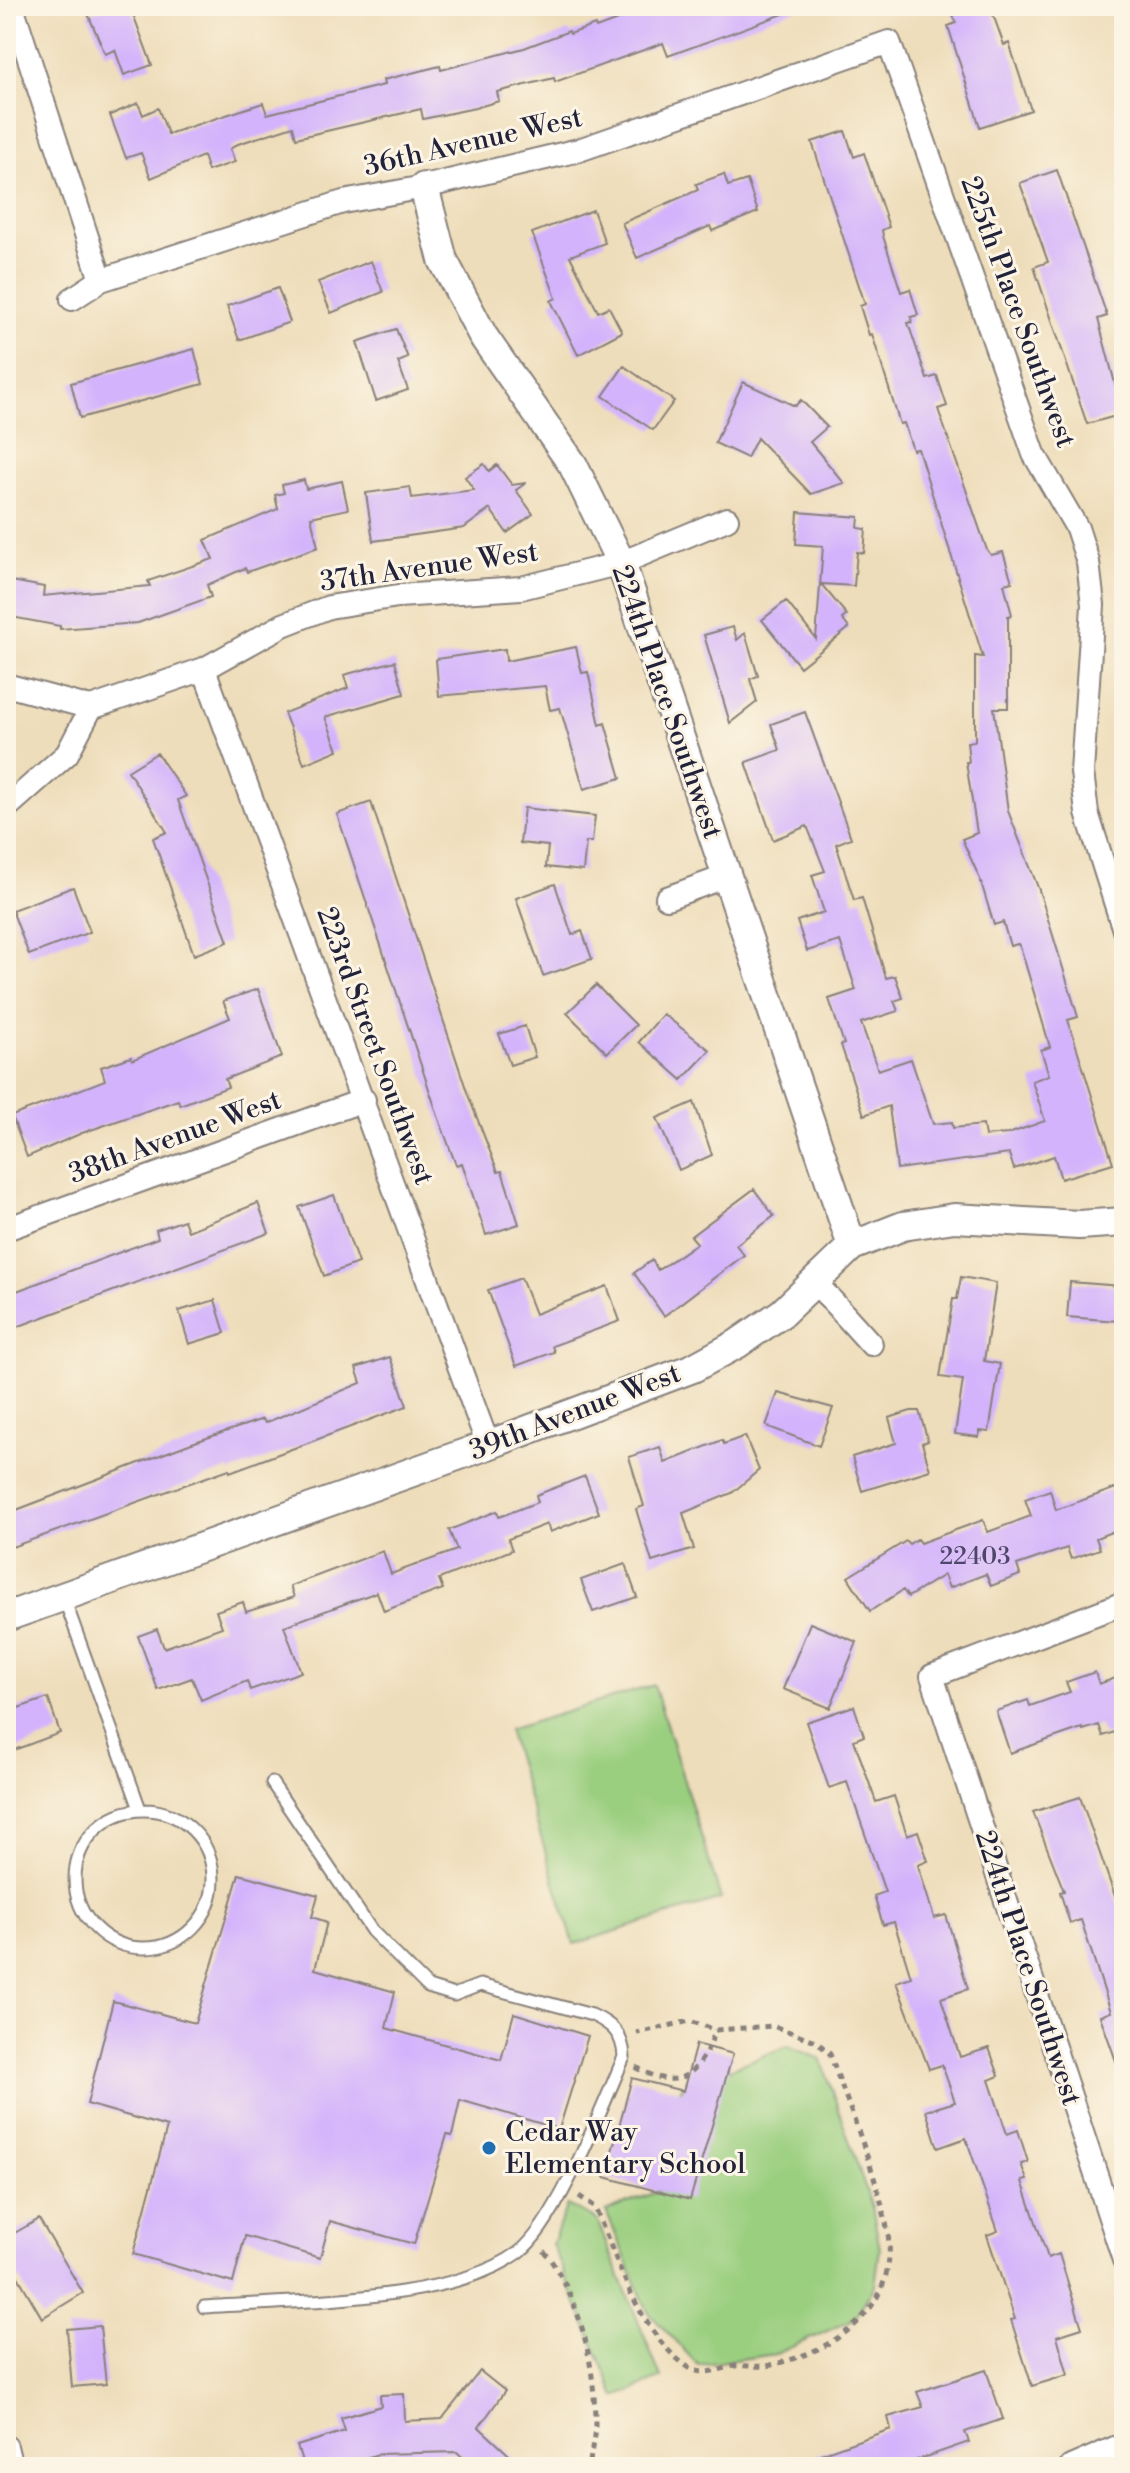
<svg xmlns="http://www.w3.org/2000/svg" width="1130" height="2473" viewBox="0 0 1130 2473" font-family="'Libre Bodoni',serif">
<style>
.green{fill:#9bcf80;stroke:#5e785e;stroke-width:2}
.building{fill:#d3b3fc}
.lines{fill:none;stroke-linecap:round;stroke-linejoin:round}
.service-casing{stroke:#88807a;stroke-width:15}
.minor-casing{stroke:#88807a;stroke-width:26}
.tertiary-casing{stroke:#88807a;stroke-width:32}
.path{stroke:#88807a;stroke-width:5;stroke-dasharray:6 6;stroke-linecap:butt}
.service{stroke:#fff;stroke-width:11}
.minor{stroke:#fff;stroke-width:22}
.tertiary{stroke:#fff;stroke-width:28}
.poi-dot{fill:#1f6fb2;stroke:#fcf5e5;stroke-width:3}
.labels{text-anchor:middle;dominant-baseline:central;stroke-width:6;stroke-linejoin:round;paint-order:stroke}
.number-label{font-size:24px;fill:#4e466b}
.street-label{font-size:28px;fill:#22223b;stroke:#fcf5e5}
.poi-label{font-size:28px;fill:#22223b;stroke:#fcf5e5;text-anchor:start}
</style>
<rect width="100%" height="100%" fill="#fcf5e5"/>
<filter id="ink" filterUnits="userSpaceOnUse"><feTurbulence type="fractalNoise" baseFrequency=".0125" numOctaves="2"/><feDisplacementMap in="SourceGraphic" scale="16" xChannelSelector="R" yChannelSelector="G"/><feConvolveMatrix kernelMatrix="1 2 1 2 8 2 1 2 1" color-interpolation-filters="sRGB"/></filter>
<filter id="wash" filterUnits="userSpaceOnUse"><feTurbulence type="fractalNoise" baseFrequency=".006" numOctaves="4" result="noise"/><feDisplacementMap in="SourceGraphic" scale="32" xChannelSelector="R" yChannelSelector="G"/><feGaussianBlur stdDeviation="1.8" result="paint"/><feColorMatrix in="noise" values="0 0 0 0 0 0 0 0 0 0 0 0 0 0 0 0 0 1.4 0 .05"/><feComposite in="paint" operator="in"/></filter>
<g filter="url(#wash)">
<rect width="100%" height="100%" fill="#eeddba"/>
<path class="green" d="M654 1685 721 1899 574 1944 508 1730Z
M788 2046 821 2059 872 2207 880 2249 875 2285 854 2319 776 2354 698 2365 648 2312 606 2211 660 2191 681 2088Z
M567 2205 597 2220 661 2378 616 2397 552 2244Z"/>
<g id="blocks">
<path class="building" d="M109 6H130L152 65 124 75 115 50 105 54 88 14Z
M655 6H797V9L668 56 663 43 555 82 554 78 497 92 499 101 475 108 423 119 421 109 296 138 293 126 238 144 230 149 235 162 208 171 203 156 151 178 141 153 126 158 110 115 138 103 143 115 158 108 168 134 263 103 267 114 384 85 383 80 440 66 441 70 524 48 569 31 570 34 595 25 596 28Z
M950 6H990L1004 45 1009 43 1031 110 980 127 948 26 956 23Z
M845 131 854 157 864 153 889 227 882 230 883 236 901 292 910 289 918 315 911 317 912 322 908 323 927 379 937 376 947 406 938 409 987 550 991 555 1003 552 1012 582 1004 584 1012 615 1008 616V708H994L1008 811 1039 890 1078 1017 1068 1020 1113 1163 1061 1179 1054 1156 1014 1169 1009 1154 897 1169 889 1106 864 1115 841 1045 844 1044 829 999 856 990 840 941 807 951 797 921 824 912 812 875 825 871 807 826 773 840 746 762 780 750 771 724 805 712 851 838 836 844 854 900 862 898 886 978 895 976 903 998 894 1001 898 1011 861 1023 878 1070 911 1059 933 1124 952 1122 953 1128 983 1125 985 1136 1008 1134 1045 1121 1032 1081 1049 1075 1041 1050 1050 1047 1021 949 1018 944 1010 946 1003 922 994 925 980 879 962 839 977 833 966 762H969L967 742 975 741V656L983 657 918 449 913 450 904 423 900 424 872 334 869 335 860 306 865 304 812 142Z
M1057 170 1107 316 1098 319 1123 414 1087 424 1034 267 1048 262 1020 183Z
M724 174 728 186 747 180 758 212 712 231 710 226 637 258 622 223 698 190 696 184Z
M593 210 605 243 570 256 598 312 609 307 622 332 578 355 551 301 556 298 532 233Z
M371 261 383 292 331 313 318 282Z
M278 288 290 322 239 340 227 306Z
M396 329 408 358 398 362 408 390 376 401 357 342Z
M194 349 203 384 80 418 71 383Z
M624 366 674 401 653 430 603 396Z
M743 382 795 406 801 400 827 427 810 442 844 483 811 494 757 438 747 458 715 443Z
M484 464 489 471 497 465 512 485 526 483 516 490 533 514 507 533 490 509 464 528 373 541 366 493 410 487 412 498 474 490 465 477Z
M304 480 306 489 342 481 348 509 311 517 318 547 247 572 245 568 207 585 211 597 138 623 60 629V626L6 616V580L44 587 43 596 150 586 148 581 213 559 205 540 278 509 275 495 284 493 282 485Z
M798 512 859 517 858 528 866 529 864 553 857 552 854 586 821 584 847 615 842 619 849 628 800 667 762 620 786 601 816 639 823 546 796 544Z
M733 627 737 640 745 633 758 676 750 679 757 702 730 723 704 635Z
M576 647 582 673 588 672 600 725 605 723 621 778 584 789 560 708 550 710 545 686 439 696 436 659 505 649 506 661Z
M395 661 404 694 325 717 338 750 304 764 284 713 348 688 344 675Z
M157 753 186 796 178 800 228 942 194 955 153 838 167 832 128 771Z
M371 802 467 1092 498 1172 502 1171 519 1224 486 1235 462 1163 456 1165 438 1116 337 814Z
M524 808 595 816 592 842H586L583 871 546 867 548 846 520 843Z
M555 884 572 935 582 931 592 959 543 976 516 898Z
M73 887 90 932 29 955 12 910Z
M596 985 636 1025 607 1053 567 1013Z
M258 989 282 1057 225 1079 228 1087 180 1105 178 1100 82 1133 27 1157 12 1116 105 1080 101 1067 131 1057 132 1060 230 1018 223 1001Z
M663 1014 710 1050 682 1080 639 1042Z
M525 1026 535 1057 510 1065 499 1034Z
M694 1102 712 1155 679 1170 657 1118Z
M754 1189 774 1216 736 1245 744 1255 664 1316 634 1273 652 1260 658 1270 697 1243 691 1236Z
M334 1195 358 1263 324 1276 299 1207Z
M258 1203 269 1233 6 1331V1295L158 1238 156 1230 184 1220 188 1231Z
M961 1277 996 1283 984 1361 1000 1364 989 1432 980 1431 979 1437 955 1434 963 1380 940 1377 953 1299H957Z
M521 1278 535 1314 607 1286 620 1321 552 1346 554 1352 516 1366 488 1290Z
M1070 1282 1121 1286 1118 1321 1067 1317Z
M215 1300 225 1333 189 1344 179 1311Z
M390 1357 407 1406 230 1472 229 1469 12 1547 6 1514 189 1444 263 1419 265 1423 361 1383 356 1368Z
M778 1393 833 1408 819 1446 766 1426Z
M911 1411H919L928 1441 922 1443 930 1470 862 1491 852 1457 896 1443 889 1418Z
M745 1436 759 1470 732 1493 683 1513 694 1549 652 1562 636 1509 644 1506 629 1457 660 1447 665 1463 722 1440 724 1444Z
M585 1476 599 1513 550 1532 547 1524 508 1539 512 1550 439 1579 443 1589 384 1611 377 1592 284 1626 301 1672 250 1690 247 1681 201 1700 192 1678 158 1690 138 1636 157 1629 164 1648 222 1627 216 1611 243 1602 246 1612 294 1597 290 1586 383 1551 391 1574 457 1550 449 1530 497 1511 499 1517 538 1502 536 1495Z
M1124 1485V1527L1096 1538 1100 1549 1071 1559 1067 1548 1017 1565 1020 1575 991 1586 986 1574 949 1588 944 1575 908 1597 903 1590 870 1611 848 1577 906 1541 909 1544 917 1539 920 1543 983 1520 988 1532 1031 1516 1025 1499 1050 1490 1056 1510Z
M625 1564 637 1597 593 1612 581 1580Z
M810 1623 857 1642 830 1708 783 1689Z
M1095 1672 1099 1684 1124 1675V1729L1103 1736 1099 1725 1083 1730 1082 1728 1010 1753 996 1711 1028 1700 1030 1706 1070 1692 1066 1682Z
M48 1698 60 1733 6 1753V1712Z
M854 1706 864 1736 854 1740 876 1802 894 1796 907 1835 918 1831 928 1861 918 1865 934 1918 946 1915 968 1989 941 1998 960 2057 989 2048 999 2076 989 2080 1007 2134 1018 2130 1028 2162 1021 2164 1027 2180 1022 2181 1048 2258 1059 2254 1082 2328 1057 2336 1068 2375 1032 2386 1011 2320 1015 2319 987 2235 998 2231 966 2138 938 2148 926 2111 955 2102 942 2065 929 2069 896 1982 911 1977 894 1922 883 1925 874 1896 885 1892 847 1782 829 1788 806 1722Z
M1080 1797 1124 1922V2075H1121L1100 2016 1111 2012 1081 1920 1070 1923 1060 1892 1064 1891 1033 1812Z
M239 1874 318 1895 312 1917 327 1922 315 1969 395 1992 386 2028 501 2060 514 2013 588 2036 559 2129 460 2100 452 2136 447 2135 414 2244 330 2221 320 2258 245 2236 233 2283 133 2254 167 2127 87 2104 113 2001 195 2023Z
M696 2044 733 2054 690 2200 605 2177 632 2078 683 2091Z
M39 2219 83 2293 42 2318 6 2256V2238Z
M100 2326 106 2384 72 2387 67 2329Z
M986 2370 1003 2419 965 2432 969 2442 897 2467H793L792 2464 891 2429 888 2417 923 2407 917 2392Z
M480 2371 505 2391 479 2427 522 2467H473L457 2452 378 2454 339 2467H304L297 2446 345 2431 341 2418 381 2406 380 2395 404 2394 405 2421 442 2419Z"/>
</g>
</g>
<g filter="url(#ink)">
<use href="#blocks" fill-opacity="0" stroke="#88807a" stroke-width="2"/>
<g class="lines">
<defs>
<path id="service" d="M64 1598 140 1809
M75 1879a69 69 0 1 1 138 0a69 69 0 1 1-138 0Z
M204 2307C291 2300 447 2304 518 2253 556 2226 604 2103 624 2057 623 2034 612 2024 592 2015L480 1985 454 1995 428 1987 372 1931 272 1783"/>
<path id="minor" d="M12 6 101 280
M72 299 101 280 343 202 424 187 579 150 889 42 1034 454 1077 528 1088 562 1093 605 1082 772 1087 813 1124 930
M204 669 488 1445
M6 685 91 708
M6 808 67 754 91 708 204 669 283 625 329 607 398 596 521 588 621 563 727 519
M667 898 727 876
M6 1229 364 1100
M815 1282 871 1344
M1124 1603 932 1676 1124 2260
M6 2447 11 2467
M1071 2467 1124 2444"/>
<path id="tertiary" d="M424 187 443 260 483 336 573 465 621 563 852 1246
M6 1617 488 1445 693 1368 737 1344 782 1313 852 1246 903 1226 954 1218 1079 1225 1124 1222"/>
</defs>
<use href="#service" class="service-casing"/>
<use href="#minor" class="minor-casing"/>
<use href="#tertiary" class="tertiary-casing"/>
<path class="path" d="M636 2067C682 2095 699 2072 716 2030
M579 2196 594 2206C618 2259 638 2333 688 2367 702 2377 719 2369 735 2366 747 2365 760 2368 771 2365 827 2352 883 2320 889 2258 894 2214 846 2101 830 2054L816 2041 773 2026 716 2030 690 2021 637 2033
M544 2251C581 2298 595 2365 595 2423 595 2438 590 2452 590 2467"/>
<use href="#service" class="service"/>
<use href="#minor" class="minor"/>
<use href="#tertiary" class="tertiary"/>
</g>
</g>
<circle class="poi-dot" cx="489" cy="2148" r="8"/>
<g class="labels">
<g class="number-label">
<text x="975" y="1557">22403</text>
</g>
<g class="street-label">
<text transform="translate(473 142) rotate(-13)">36th Avenue West</text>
<text transform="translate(1018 312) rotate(70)">225th Place Southwest</text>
<text transform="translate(429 567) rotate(-8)">37th Avenue West</text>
<text transform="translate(667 702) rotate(71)">224th Place Southwest</text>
<text transform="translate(375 1046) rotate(70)">223rd Street Southwest</text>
<text transform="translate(175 1137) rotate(-20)">38th Avenue West</text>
<text transform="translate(575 1412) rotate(-21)">39th Avenue West</text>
<text transform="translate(1028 1968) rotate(72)">224th Place Southwest</text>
</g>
<g class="poi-label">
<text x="505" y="2132">Cedar Way<tspan x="505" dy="32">Elementary School</tspan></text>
</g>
</g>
<rect width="1130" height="2473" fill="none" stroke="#fcf5e5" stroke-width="32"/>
</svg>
